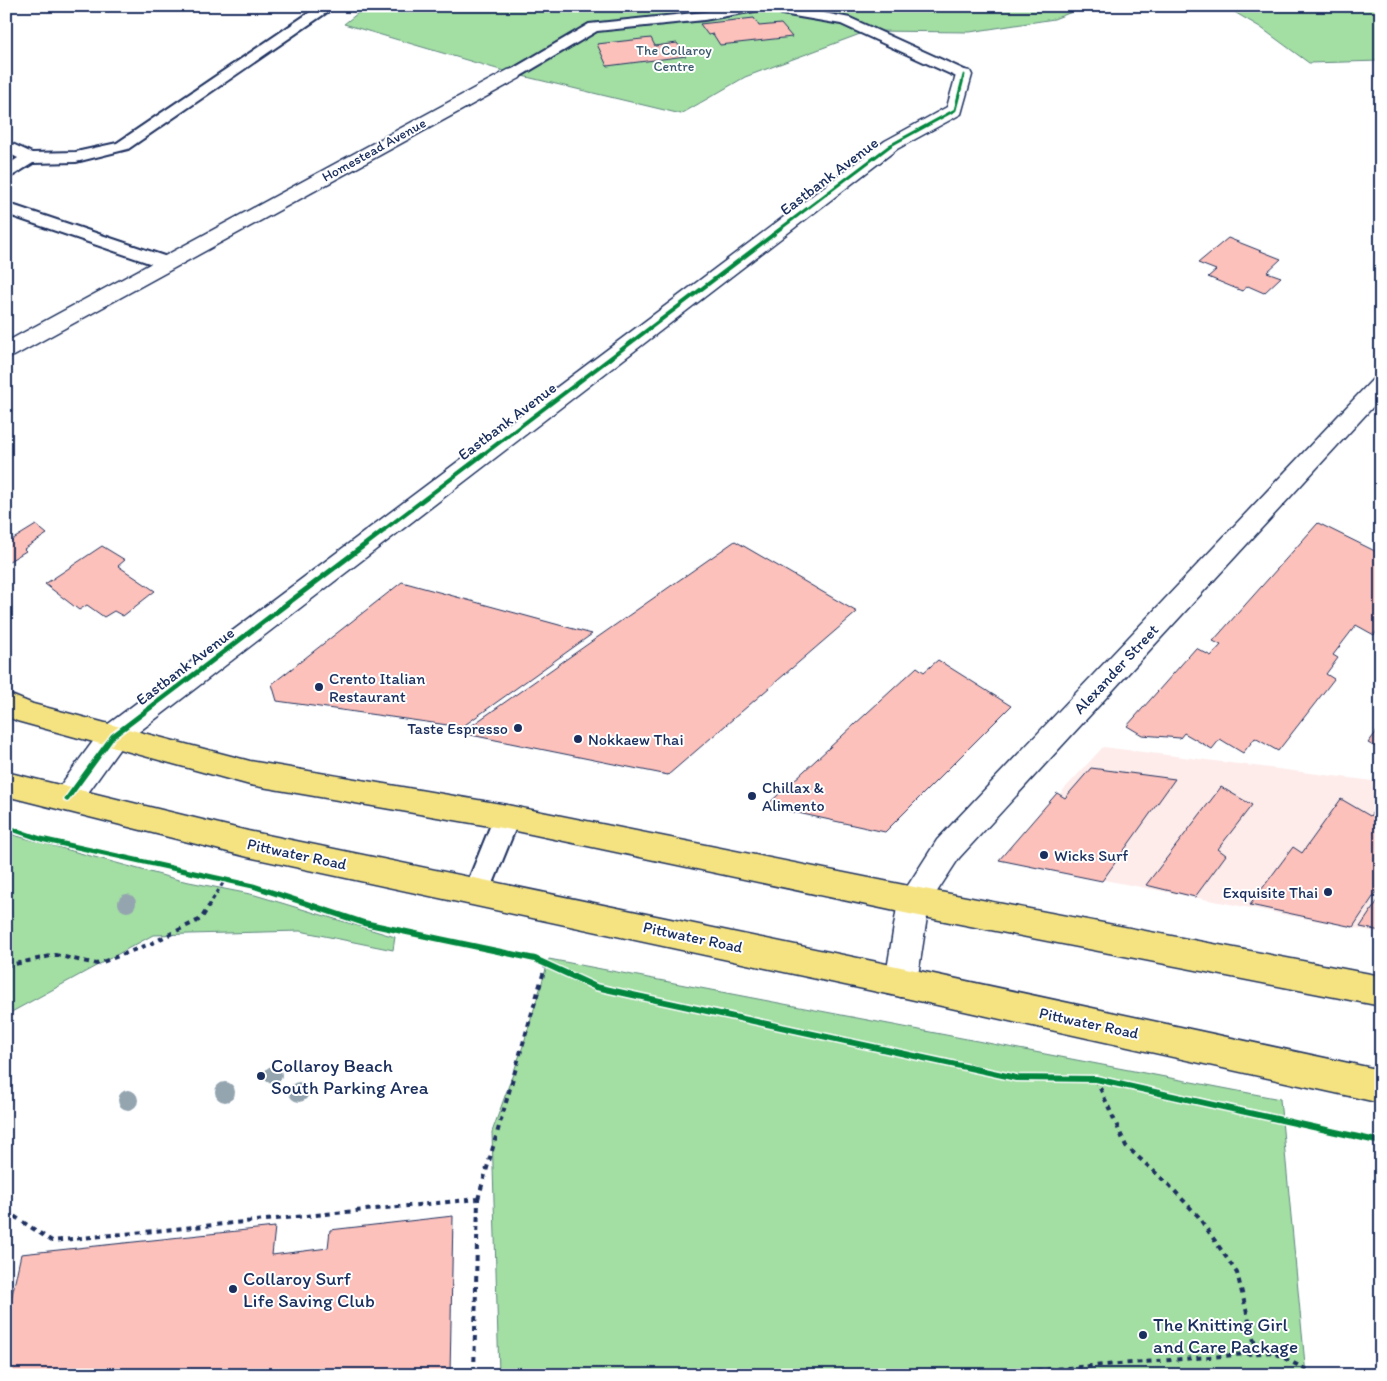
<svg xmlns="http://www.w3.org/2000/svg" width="1387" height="1381" viewBox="0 0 1387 1381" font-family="Itim,sans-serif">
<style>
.built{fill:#feeceb}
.green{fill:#a3dea3;stroke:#5f8680}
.building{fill:#fdc1bb;stroke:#1b2f5e}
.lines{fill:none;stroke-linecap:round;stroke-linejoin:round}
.service-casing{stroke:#1b2f5e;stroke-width:4}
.minor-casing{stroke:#1b2f5e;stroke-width:3}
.tertiary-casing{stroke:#1b2f5e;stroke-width:3}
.trunk-casing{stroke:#1b2f5e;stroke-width:3}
.path-far1{stroke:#1b2f5e;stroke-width:3;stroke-dasharray:4 4;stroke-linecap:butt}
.path{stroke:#1b2f5e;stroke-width:4;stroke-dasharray:5 5;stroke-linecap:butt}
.service{fill:#fff;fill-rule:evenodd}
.minor{fill:#fff;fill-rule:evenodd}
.tertiary{fill:#fff;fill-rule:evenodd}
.trunk{fill:#f5e382;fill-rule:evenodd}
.cycleway-far3-casing{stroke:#fff;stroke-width:5}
.cycleway-far2-casing{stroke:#fff;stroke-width:6}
.cycleway-far1-casing{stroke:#fff;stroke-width:8}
.cycleway-casing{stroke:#fff;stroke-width:9}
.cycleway-far3{stroke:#00873e;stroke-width:3}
.cycleway-far2{stroke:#00873e;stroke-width:4}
.cycleway-far1{stroke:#00873e;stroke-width:5}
.cycleway{stroke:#00873e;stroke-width:6}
.tree{fill:#94a5b0}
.poi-dot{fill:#1b2f5e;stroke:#fff;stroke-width:2}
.labels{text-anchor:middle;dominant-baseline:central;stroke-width:4;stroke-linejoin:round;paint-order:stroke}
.far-park-label{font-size:14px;fill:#3d5b6f;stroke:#fff}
.far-street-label{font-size:14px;fill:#1b2f5e;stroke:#fff}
.street-label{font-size:16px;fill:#1b2f5e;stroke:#fff}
.poi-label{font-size:16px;fill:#1b2f5e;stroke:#fff;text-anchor:start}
.near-poi-label{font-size:19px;fill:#1b2f5e;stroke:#fff;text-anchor:start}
</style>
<rect width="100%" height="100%" fill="#fff"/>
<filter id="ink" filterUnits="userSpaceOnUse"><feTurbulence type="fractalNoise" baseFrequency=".02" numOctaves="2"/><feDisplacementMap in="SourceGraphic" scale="10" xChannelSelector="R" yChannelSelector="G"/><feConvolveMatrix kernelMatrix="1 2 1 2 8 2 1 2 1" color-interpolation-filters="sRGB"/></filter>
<g filter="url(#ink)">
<path class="built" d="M1103 747 1381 782V933L999 860Z"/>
<path class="green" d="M367 6H1087L1054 19 970 32 868 31 745 77 681 114 514 74 344 24Z
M1224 6H1381V61L1309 63 1260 27Z
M6 833 179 880 255 895 395 937 393 950 300 931 153 935 6 1015Z
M549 959 1280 1099 1306 1375H499L492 1132 523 1046Z"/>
<path class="building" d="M754 18 759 26 781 24 792 37 720 45 713 34 708 35 700 24Z
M651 38 655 46 677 43 686 56 607 66 597 44Z
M1228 238 1281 259 1267 272 1281 277 1264 293 1248 286 1242 291 1208 277 1216 270 1198 263Z
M1318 523 1381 554V626L1374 635 1356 625 1333 655 1338 658 1326 674 1334 679 1278 751 1255 738 1243 753 1220 739 1212 749 1184 733 1180 738 1142 735 1127 726 1196 648 1211 656 1221 645 1213 641Z
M36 525 47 534 24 549 26 551 6 563V538L10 541Z
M735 541 857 612 668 775 461 733Z
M102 546 125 560 118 566 155 591 123 616 114 611 104 617 87 605 79 610 45 584Z
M402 582 592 634 462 727 277 701 272 684Z
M938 660 1011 706 885 832 766 806 917 667 924 672Z
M1381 726V750L1368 743Z
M1091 768 1175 779 1102 881 999 860 1057 793 1065 798Z
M1221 787 1252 805 1218 849 1226 855 1195 897 1146 885Z
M1341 799 1370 816 1378 805 1381 807V885L1353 927 1250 905 1293 847 1302 853Z
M1381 896V931L1360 927Z
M453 1216 450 1375H6V1323L21 1254 275 1227 272 1255 328 1248 330 1230Z"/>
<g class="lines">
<defs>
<path id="service" d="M319 6H336L128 149 76 162 33 163 12 176 6 178V166L18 158 6 152V141L32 153 76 152 117 143Z
M736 6H767L760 10 704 20 597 31 519 77H509L507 74 509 71 589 24 704 12Z
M770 6H788L850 18 969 72 971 75 969 78H959L841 24 782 14Z
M6 203 173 259 176 263 173 267 167 268 161 267 6 214Z
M507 806 516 809 520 817 490 891 486 899 477 903 468 899 464 891 494 817 498 809Z"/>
<path id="minor" d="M514 69 520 70 522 74 520 78 14 356 6 357V342L508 70Z
M964 70 970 71 972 75 961 114 897 149 123 744 77 808 67 811 57 808 52 799 57 790 103 728 885 141 947 107 956 75 958 71Z"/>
<path id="tertiary" d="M1381 377V398L959 858 929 904 917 982 913 992 901 997 889 992 885 982 898 901 937 840 1373 379Z"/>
<path id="trunk" d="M6 693 33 704 250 761 507 805 914 887 1381 976V1006L914 915 507 829 250 785 17 721 6 716Z
M6 772 248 831 901 967 1381 1070V1103L901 997 248 857 6 796Z"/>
</defs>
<use href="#service" class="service-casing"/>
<use href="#minor" class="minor-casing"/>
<use href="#tertiary" class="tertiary-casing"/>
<use href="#trunk" class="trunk-casing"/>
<path class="path-far1" d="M208 907 225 880"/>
<path class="path" d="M6 966 55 955 97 964 150 944 201 919 209 906
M1096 1079 1126 1146 1169 1185 1198 1216 1237 1273 1257 1353
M478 1199 546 964
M6 1211 52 1241 478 1199 474 1375
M977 1375 1273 1352 1316 1375"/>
<use href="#service" class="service"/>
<use href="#minor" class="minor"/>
<use href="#tertiary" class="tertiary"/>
<use href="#trunk" class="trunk"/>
<defs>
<path id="cycleway-far3" d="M772 235 891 145 955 110 964 75"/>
<path id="cycleway-far2" d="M381 532 774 234"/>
<path id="cycleway-far1" d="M67 799 113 736 383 531
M6 827 41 839 253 886 317 907"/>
<path id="cycleway" d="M313 906 364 923 535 959 596 987 1016 1078 1096 1079 1381 1142"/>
</defs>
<use href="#cycleway-far3" class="cycleway-far3-casing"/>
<use href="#cycleway-far2" class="cycleway-far2-casing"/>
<use href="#cycleway-far1" class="cycleway-far1-casing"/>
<use href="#cycleway" class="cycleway-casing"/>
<use href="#cycleway-far3" class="cycleway-far3"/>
<use href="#cycleway-far2" class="cycleway-far2"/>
<use href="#cycleway-far1" class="cycleway-far1"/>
<use href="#cycleway" class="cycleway"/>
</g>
<g class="tree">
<circle cx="127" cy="903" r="9"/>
<circle cx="273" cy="1075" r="9"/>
<circle cx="225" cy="1092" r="10"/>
<circle cx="299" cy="1092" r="10"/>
<circle cx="128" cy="1100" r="10"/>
</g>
</g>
<g class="poi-dot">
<circle cx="319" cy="687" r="5"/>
<circle cx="518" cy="728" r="5"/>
<circle cx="578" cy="739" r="5"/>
<circle cx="752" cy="796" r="5"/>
<circle cx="1044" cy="855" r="5"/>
<circle cx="1328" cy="892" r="5"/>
<circle cx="261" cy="1076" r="5"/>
<circle cx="233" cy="1289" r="5"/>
<circle cx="1143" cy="1335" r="5"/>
</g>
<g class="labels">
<g class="far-park-label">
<text x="674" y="50">The Collaroy<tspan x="674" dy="16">Centre</tspan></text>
</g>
<g class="far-street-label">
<text transform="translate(374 150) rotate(-29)">Homestead Avenue</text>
</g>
<g class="street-label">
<text transform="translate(829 176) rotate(-37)">Eastbank Avenue</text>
<text transform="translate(507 421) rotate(-37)">Eastbank Avenue</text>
<text transform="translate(185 666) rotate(-37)">Eastbank Avenue</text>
<text transform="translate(1116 669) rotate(-47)">Alexander Street</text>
<text transform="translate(297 854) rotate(12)">Pittwater Road</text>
<text transform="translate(693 937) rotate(12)">Pittwater Road</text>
<text transform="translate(1089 1023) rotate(12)">Pittwater Road</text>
</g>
<g class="poi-label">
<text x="329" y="678">Crento Italian<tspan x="329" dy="18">Restaurant</tspan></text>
<text x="508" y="728" text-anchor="end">Taste Espresso</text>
<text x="588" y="739">Nokkaew Thai</text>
<text x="762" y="787">Chillax &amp;<tspan x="762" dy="18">Alimento</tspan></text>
<text x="1054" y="855">Wicks Surf</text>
<text x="1318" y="892" text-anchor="end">Exquisite Thai</text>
</g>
<g class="near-poi-label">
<text x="271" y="1065">Collaroy Beach<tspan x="271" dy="22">South Parking Area</tspan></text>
<text x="243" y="1278">Collaroy Surf<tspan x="243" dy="22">Life Saving Club</tspan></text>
<text x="1153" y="1324">The Knitting Girl<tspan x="1153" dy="22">and Care Package</tspan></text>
</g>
</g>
<rect width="1387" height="1381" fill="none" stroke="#fff" stroke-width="25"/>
<rect x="12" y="12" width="1362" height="1356" fill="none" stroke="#1b2f5e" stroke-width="2" filter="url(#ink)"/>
</svg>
